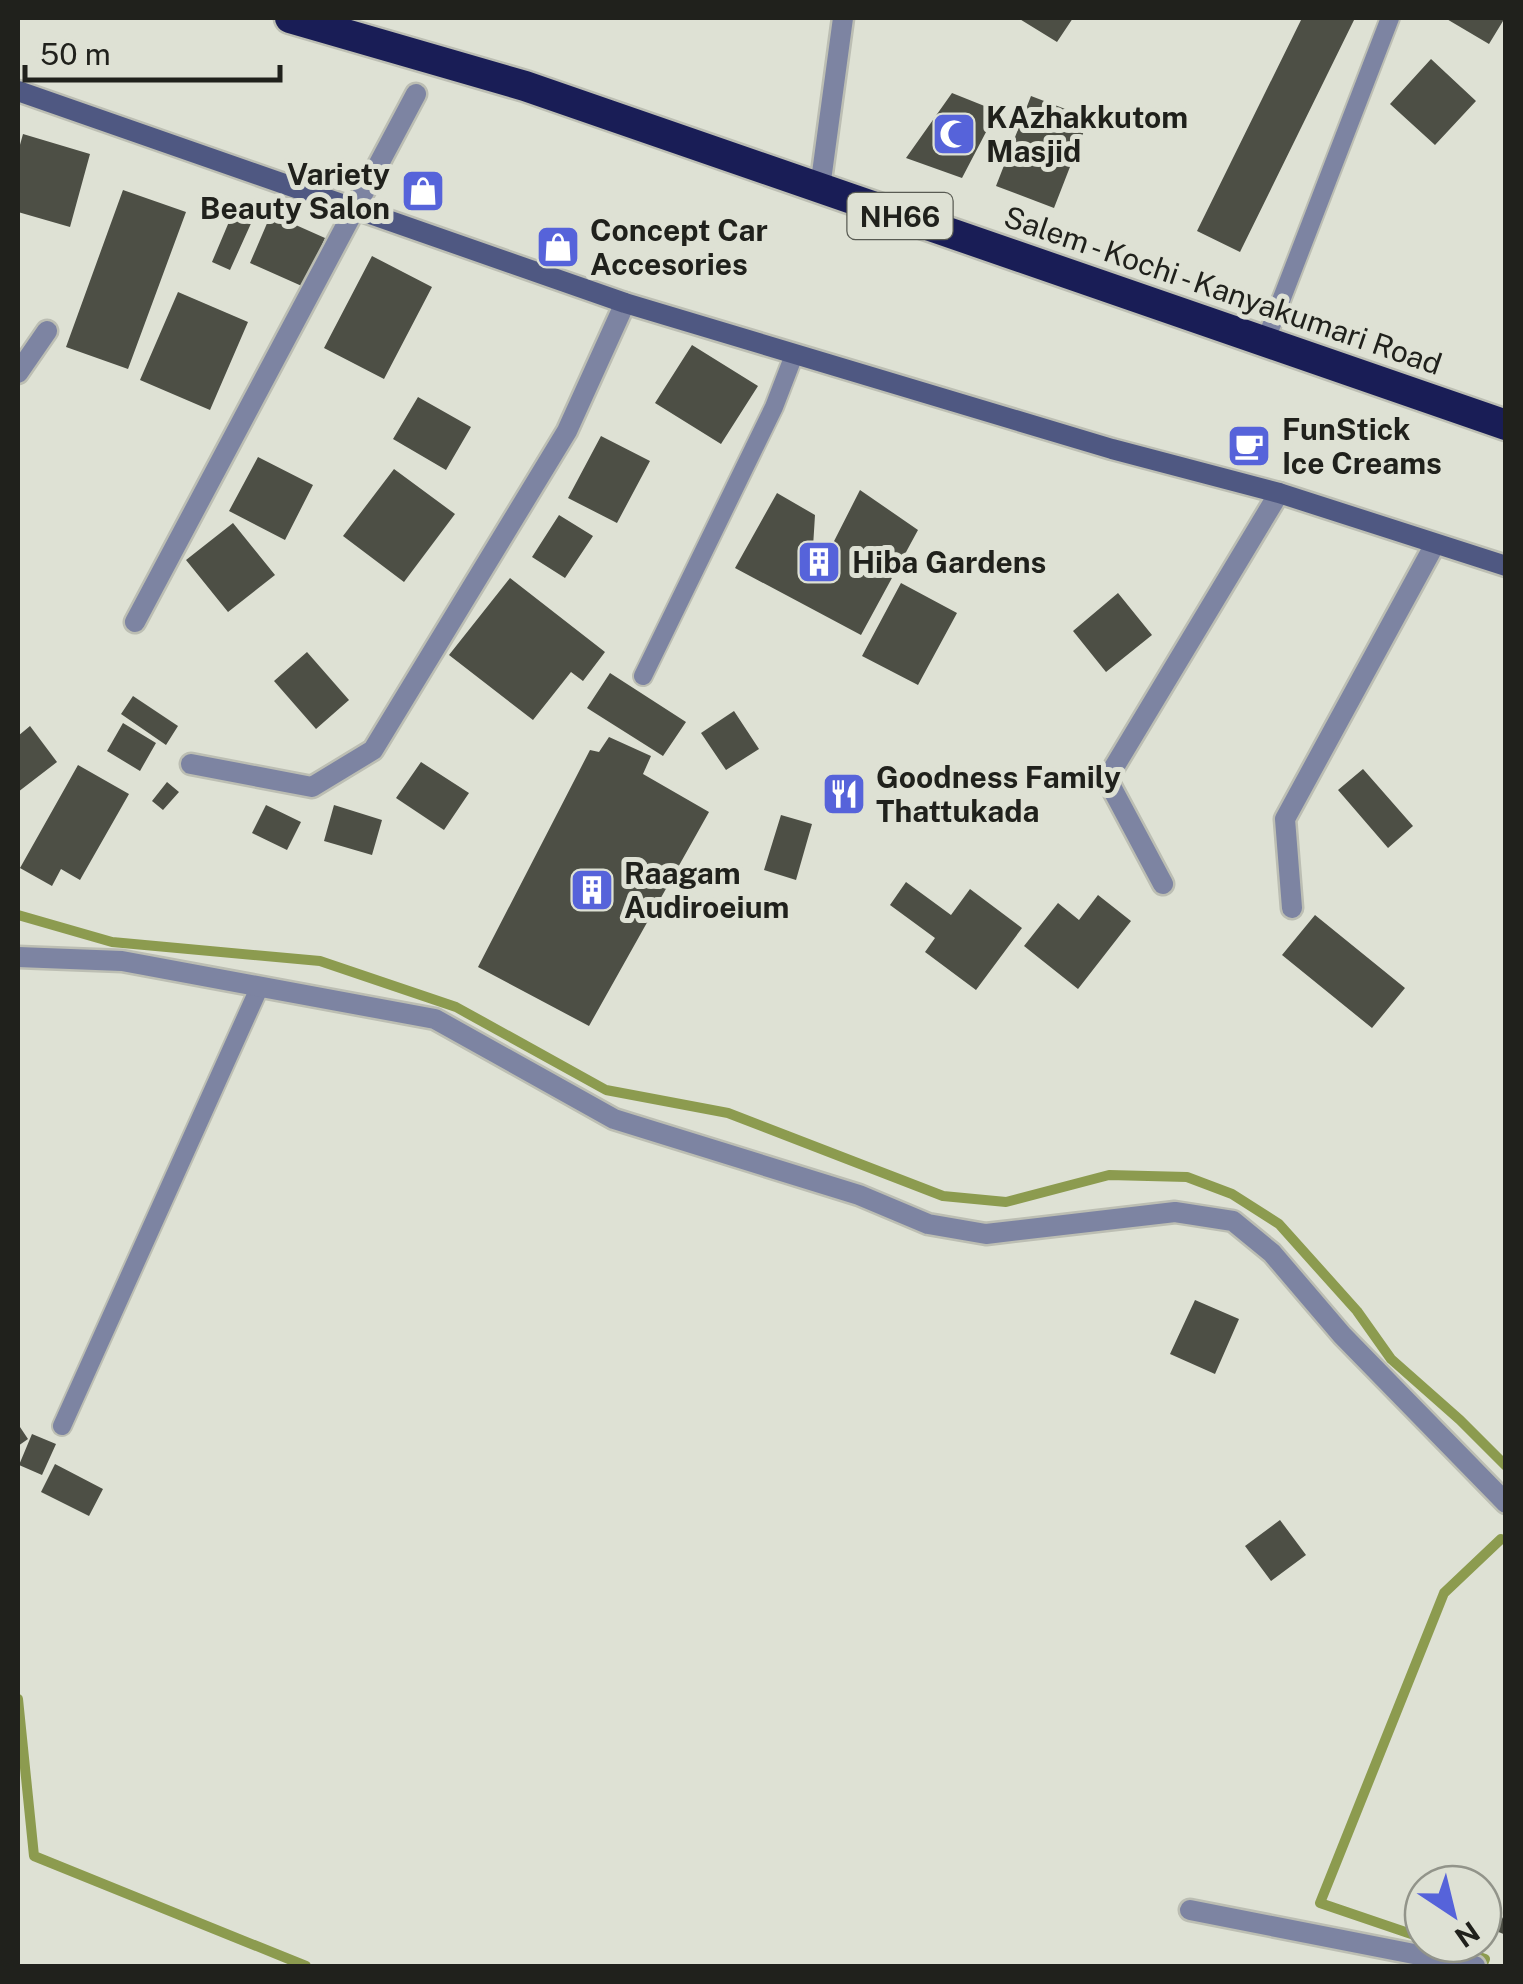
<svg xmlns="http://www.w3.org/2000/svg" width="1523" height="1984" viewBox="0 0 1523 1984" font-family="'Public Sans',sans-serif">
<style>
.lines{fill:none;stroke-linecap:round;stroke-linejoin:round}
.stream{stroke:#8c9b4f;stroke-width:10}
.building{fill:#4d4f45}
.lane-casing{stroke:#bcbeb3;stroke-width:22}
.street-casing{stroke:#bcbeb3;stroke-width:25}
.secondary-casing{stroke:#bcbeb3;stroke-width:25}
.highway-casing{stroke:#bcbeb3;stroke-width:35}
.lane{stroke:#7d84a2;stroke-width:18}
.street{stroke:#7d84a2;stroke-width:20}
.secondary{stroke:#4f5882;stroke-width:20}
.highway{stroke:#191d56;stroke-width:30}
.labels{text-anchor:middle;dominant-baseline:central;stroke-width:10;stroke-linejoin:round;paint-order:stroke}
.shield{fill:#dee1d4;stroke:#595b53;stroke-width:2.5}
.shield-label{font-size:28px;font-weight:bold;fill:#20211c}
.poi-label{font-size:30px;font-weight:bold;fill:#20211c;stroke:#dee1d4;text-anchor:start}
.street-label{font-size:30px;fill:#20211c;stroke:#dee1d4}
</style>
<rect width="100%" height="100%" fill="#dee1d4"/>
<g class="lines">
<path class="stream" d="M18 915 112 942 320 961 456 1007 606 1090 728 1113 943 1196 1006 1202 1109 1175 1187 1177 1232 1194 1279 1224 1357 1311 1391 1359 1460 1420 1506 1466
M18 1699 34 1856 306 1966
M1423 1938 1320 1903 1444 1593 1501 1539
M1441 1944 1485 1959 1482 1966"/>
</g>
<path class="building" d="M1018 18H1073L1057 42Z
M1302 18H1355L1240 252 1197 231Z
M1445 18H1506V23L1503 21 1489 44Z
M1431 59 1476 101 1435 145 1390 104Z
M952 93 997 111 962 178 906 158Z
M1031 96 1089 118 1054 208 996 186Z
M23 134 90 154 70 227 18 212V152Z
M123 190 186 212 128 369 66 347Z
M234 210 253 219 230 270 212 262Z
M271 214 325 238 304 287 250 263Z
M372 256 432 287 384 379 324 348Z
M178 292 248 322 210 410 140 380Z
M692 345 758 386 721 444 655 403Z
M418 397 471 427 446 470 393 439Z
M601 436 650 461 617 523 568 498Z
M258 457 313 485 285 540 229 511Z
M394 469 455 514 404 582 343 536Z
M860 490 918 530 861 635 735 568 777 493 815 515 813 547 826 557Z
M559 515 593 536 565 578 532 557Z
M233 523 275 575 228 612 186 560Z
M510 578 605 652 583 681 571 672 533 720 449 655Z
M901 583 957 613 918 685 862 656Z
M1118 593 1152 635 1106 672 1073 631Z
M307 652 349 700 316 729 274 681Z
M610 673 686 722 663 756 587 708Z
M133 696 178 726 166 745 121 714Z
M734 711 759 749 726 770 701 733Z
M123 723 156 743 140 771 107 751Z
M30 726 57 762 18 792V736Z
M609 737 651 756 643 774 709 812 589 1026 478 967 590 750 599 752Z
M421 762 469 793 444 830 396 798Z
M78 765 129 794 80 880 61 869 52 886 20 868Z
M1363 769 1413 826 1388 848 1338 790Z
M167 782 179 792 163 810 152 801Z
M266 805 301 822 287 850 252 833Z
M334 805 382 820 372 855 324 841Z
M781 815 812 824 796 880 764 870Z
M906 882 951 915 970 889 1022 928 976 990 925 952 935 938 890 905Z
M1098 895 1131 921 1078 989 1024 946 1058 903 1079 920Z
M1315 915 1405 988 1372 1028 1282 955Z
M1195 1300 1239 1319 1215 1374 1170 1354Z
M18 1424 28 1439 18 1446Z
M32 1434 56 1444 42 1475 19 1465Z
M55 1464 103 1489 89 1516 41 1492Z
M1280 1520 1306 1555 1271 1581 1245 1546Z
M1506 1911V1935L1496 1931Z"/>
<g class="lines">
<defs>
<path id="lane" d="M1265 342 1390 18
M643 676 774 407 794 355
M62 1426 260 986"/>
<path id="street" d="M820 188 843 18
M18 373 47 331
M135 622 416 94
M191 764 312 787 373 750 567 431 625 303
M1163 884 1107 779 1279 493
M1292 908 1285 819 1435 544
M18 957 122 961 435 1019 614 1119 859 1195 928 1224 986 1234 1175 1212 1233 1221 1272 1253 1342 1335 1506 1503
M1190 1910 1475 1966"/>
<path id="secondary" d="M18 91 625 303 1112 449 1279 493 1506 566"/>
<path id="highway" d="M290 18 525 86 1506 425"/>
</defs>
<use href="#lane" class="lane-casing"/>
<use href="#street" class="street-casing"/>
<use href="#secondary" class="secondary-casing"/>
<use href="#highway" class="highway-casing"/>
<use href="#lane" class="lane"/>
<use href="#street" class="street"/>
<use href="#secondary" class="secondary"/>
<use href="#highway" class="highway"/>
</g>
<defs>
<symbol id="mosque-square" viewBox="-11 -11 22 22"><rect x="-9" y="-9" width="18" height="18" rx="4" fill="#5663da" stroke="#dee1d4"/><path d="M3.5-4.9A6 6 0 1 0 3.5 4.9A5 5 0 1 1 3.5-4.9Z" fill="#fff"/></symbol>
<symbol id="shop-square" viewBox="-11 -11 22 22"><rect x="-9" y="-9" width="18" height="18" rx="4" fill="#5663da" stroke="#dee1d4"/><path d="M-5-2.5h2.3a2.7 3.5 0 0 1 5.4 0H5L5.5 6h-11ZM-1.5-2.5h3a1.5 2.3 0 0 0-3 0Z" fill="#fff"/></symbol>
<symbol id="cafe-square" viewBox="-11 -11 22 22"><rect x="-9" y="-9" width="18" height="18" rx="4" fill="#5663da" stroke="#dee1d4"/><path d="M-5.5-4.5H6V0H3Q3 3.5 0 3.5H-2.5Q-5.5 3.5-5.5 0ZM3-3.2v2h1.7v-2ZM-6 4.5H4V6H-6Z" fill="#fff"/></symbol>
<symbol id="building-square" viewBox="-11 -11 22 22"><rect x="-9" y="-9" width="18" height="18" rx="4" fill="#5663da" stroke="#dee1d4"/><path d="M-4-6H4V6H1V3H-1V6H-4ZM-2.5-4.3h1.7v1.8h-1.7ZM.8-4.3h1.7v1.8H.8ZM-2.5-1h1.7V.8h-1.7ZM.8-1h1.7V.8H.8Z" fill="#fff"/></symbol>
<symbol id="restaurant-square" viewBox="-11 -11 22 22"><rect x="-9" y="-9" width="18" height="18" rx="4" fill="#5663da" stroke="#dee1d4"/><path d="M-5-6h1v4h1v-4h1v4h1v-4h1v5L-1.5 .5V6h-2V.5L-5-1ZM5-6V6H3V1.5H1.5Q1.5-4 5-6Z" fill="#fff"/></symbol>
</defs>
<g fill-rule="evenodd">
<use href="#mosque-square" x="929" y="109" width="50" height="50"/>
<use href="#shop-square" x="398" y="166" width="50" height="50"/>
<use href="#shop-square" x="533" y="222" width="50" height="50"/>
<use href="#cafe-square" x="1224" y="421" width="50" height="50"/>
<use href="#building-square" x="794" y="537" width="50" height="50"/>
<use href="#restaurant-square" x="819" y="769" width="50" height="50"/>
<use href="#building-square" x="567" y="865" width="50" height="50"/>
</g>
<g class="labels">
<rect class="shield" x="847.5" y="193" width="105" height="46" rx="8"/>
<g class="shield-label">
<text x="900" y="216">NH66</text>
</g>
<g class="poi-label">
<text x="986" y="117">KAzhakkutom<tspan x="986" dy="34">Masjid</tspan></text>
<text x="390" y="174" text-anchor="end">Variety<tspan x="390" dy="34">Beauty Salon</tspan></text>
<text x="590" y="230">Concept Car<tspan x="590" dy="34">Accesories</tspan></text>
<text x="1282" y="429">FunStick<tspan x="1282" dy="34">Ice Creams</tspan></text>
<text x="852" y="562">Hiba Gardens</text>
<text x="876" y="777">Goodness Family<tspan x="876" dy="34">Thattukada</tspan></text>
<text x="624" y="873">Raagam<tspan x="624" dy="34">Audiroeium</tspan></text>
</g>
<g class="street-label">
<text transform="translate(1223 290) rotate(19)">Salem - Kochi - Kanyakumari Road</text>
</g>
</g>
<rect width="1523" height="1984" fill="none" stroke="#20211c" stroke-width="40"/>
<g transform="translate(1453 1914) rotate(145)"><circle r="48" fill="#dee1d4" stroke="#92948a" stroke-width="2.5"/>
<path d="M0-8L18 38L0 25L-18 38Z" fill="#5663da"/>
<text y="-15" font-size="28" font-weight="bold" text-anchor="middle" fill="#20211c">N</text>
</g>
<path d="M25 65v15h255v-15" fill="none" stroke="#20211c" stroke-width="5"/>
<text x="40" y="65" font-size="30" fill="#20211c" stroke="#dee1d4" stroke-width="8" paint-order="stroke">50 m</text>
</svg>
